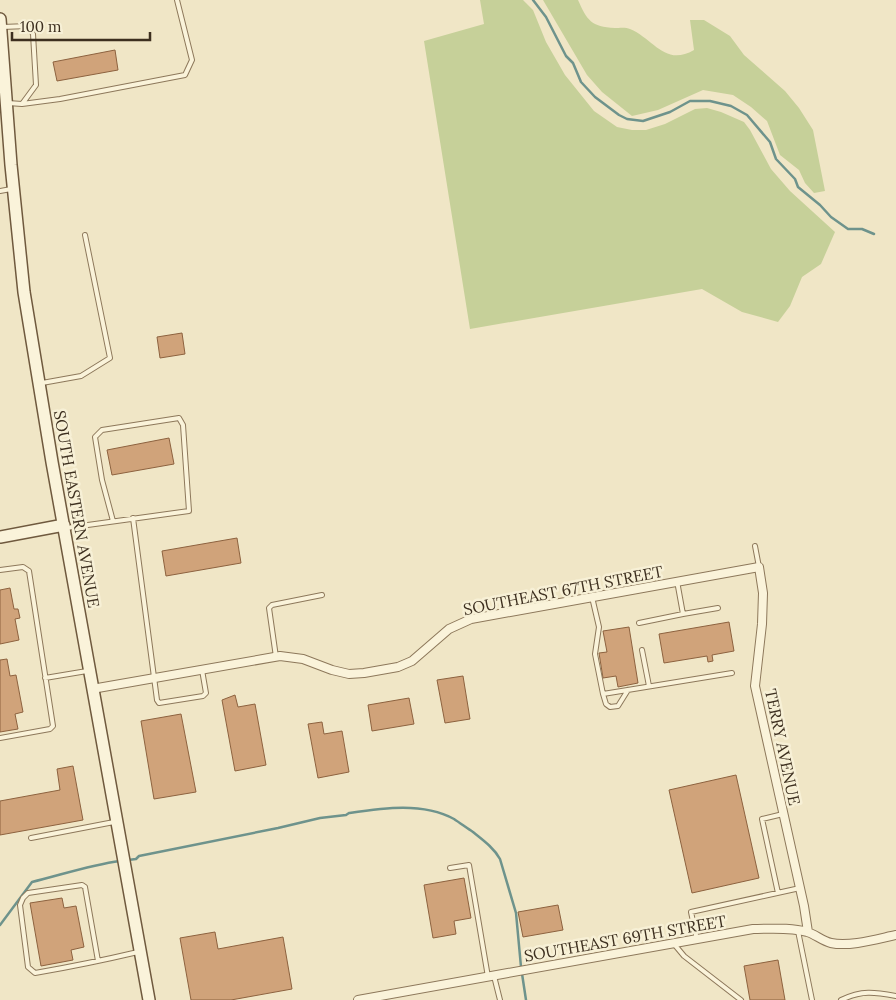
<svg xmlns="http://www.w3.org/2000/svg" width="896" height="1000" viewBox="0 0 896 1000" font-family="Lora,serif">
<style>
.green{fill:#c6d099}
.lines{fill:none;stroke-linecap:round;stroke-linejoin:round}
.stream{stroke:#6e938c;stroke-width:2.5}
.building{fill:#d0a37a;stroke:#8d623f}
.lane-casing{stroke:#8d785b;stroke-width:6}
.street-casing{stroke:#8d785b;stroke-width:10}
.secondary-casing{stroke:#6f593e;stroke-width:14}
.lane{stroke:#faf3da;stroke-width:4}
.street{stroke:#faf3da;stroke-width:8}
.secondary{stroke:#faf3da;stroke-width:11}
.labels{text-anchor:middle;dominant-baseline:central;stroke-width:5;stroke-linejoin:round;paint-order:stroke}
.street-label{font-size:16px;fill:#3d2f1f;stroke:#f7f0d6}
</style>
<rect width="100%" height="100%" fill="#f0e6c6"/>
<path class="green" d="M480 0H523L533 10 546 42 565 75 594 111 617 127 632 130H646L665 124 695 109 707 108 721 112 744 122 750 130 771 169 790 191 835 232 821 264 802 277 790 306 778 322 742 312 702 289 470 329 424 41 484 24Z
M543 0H578C587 20 591 27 615 28 619 28 626 27 630 29 654 39 665 67 694 50L690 20H704L730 36 744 55 785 91 799 108 813 130 825 191 814 193 805 183 799 170 780 155 767 121 751 107 733 95 703 90 658 110 632 116 602 92 587 75Z"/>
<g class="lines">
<path class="stream" d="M533 0 546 17 566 56 573 63 581 82 595 97 619 115 627 119 643 121 670 112 690 101H710L731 106 747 115 770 142 776 159 795 179 798 187 820 205 831 217 848 229H862L874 234
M128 860 136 859 139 856 278 828 320 818 346 815 349 813C383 808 423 802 454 819 460 823 467 828 473 832 483 840 494 848 500 859L516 913 521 967 526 1000
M0 925 32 882C61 875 90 865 120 861"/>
</g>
<path class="building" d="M115 50 118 70 57 81 53 62Z
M182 333 185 354 160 358 157 337Z
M169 438 174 464 112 475 107 450Z
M237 538 241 563 166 576 162 551Z
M10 588 14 609H18L20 618 15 619 19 640 0 644V590Z
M729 622 734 651 712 655 713 661 708 662 707 656 664 663 659 634Z
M629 627 638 683 618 687 616 676 603 678 599 653 607 652 603 631Z
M7 659 10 676 16 675 23 712 15 714 18 729 0 732V660Z
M463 676 470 719 445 723 437 680Z
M235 695 238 707 255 704 266 765 235 771 222 700Z
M409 698 414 724 372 731 368 705Z
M181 714 196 792 154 799 141 721Z
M322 722 324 734 342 731 349 772 318 778 308 724Z
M73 766 83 820 0 835V801L60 790 57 769Z
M736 775 759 878 692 893 669 790Z
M464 878 471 918 454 921 456 934 433 938 424 885Z
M62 898 64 908 76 906 84 947 71 950 73 960 41 966 30 903Z
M558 905 563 930 523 937 518 912Z
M215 932 218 949 283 937 292 989 231 1000H191L180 938Z
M778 960 785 1000H750L744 966Z"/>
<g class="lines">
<defs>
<path id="lane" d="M2 27 28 26 33 34 36 85 22 104 8 103
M22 104 60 99 185 75 192 60 177 0
M0 191 11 189
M42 383 81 376 110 358 85 235
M133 518 157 700 159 703 203 696 206 693 202 670
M66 528 189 511 183 425 179 418 102 430 95 437 102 480 113 521
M755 546 759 567
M0 570 23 567 29 571 53 726 50 729 0 738
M677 581 683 614 718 608
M592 597 599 627 595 654 603 694 732 673
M639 623 683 614
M642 650 649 686
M276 657 269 608 272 605 322 595
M45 678 87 671
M603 694 606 704 610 707 618 706 628 690
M31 838 114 822
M450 868 469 865 488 977
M778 893 762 819 783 814
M798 931 812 1000
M697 940 691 912 800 888
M674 944 684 956 741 1000
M98 961 85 887 82 885 28 893 23 898 20 905 28 967 35 973C70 967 104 960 138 952
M494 976 500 1000
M841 1000C862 990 874 992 896 996"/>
<path id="street" d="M92 689 280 656 303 659 332 670 349 674 364 673 398 667 412 661 449 629 471 619 759 567 763 593 762 624 755 686 804 906 808 932
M358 1000 753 929C770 929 790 927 807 932 815 934 822 941 831 943 850 947 877 939 896 935"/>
<path id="secondary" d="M0 19 11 165 24 292 52 462 149 1000
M0 537 64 525"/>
</defs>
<use href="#lane" class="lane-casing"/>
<use href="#street" class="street-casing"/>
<use href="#secondary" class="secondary-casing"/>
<use href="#lane" class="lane"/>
<use href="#street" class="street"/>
<use href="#secondary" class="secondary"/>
</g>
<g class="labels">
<g class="street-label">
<text transform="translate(77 509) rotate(80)">SOUTH EASTERN AVENUE</text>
<text transform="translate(563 590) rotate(-11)">SOUTHEAST 67TH STREET</text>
<text transform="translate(783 747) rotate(78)">TERRY AVENUE</text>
<text transform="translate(625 938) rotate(-10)">SOUTHEAST 69TH STREET</text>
</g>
</g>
<path d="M12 32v8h138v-8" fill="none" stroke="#3d2f1f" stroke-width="2.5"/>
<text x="20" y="32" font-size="15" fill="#3d2f1f" stroke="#f7f0d6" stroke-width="4" paint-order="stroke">100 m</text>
</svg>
